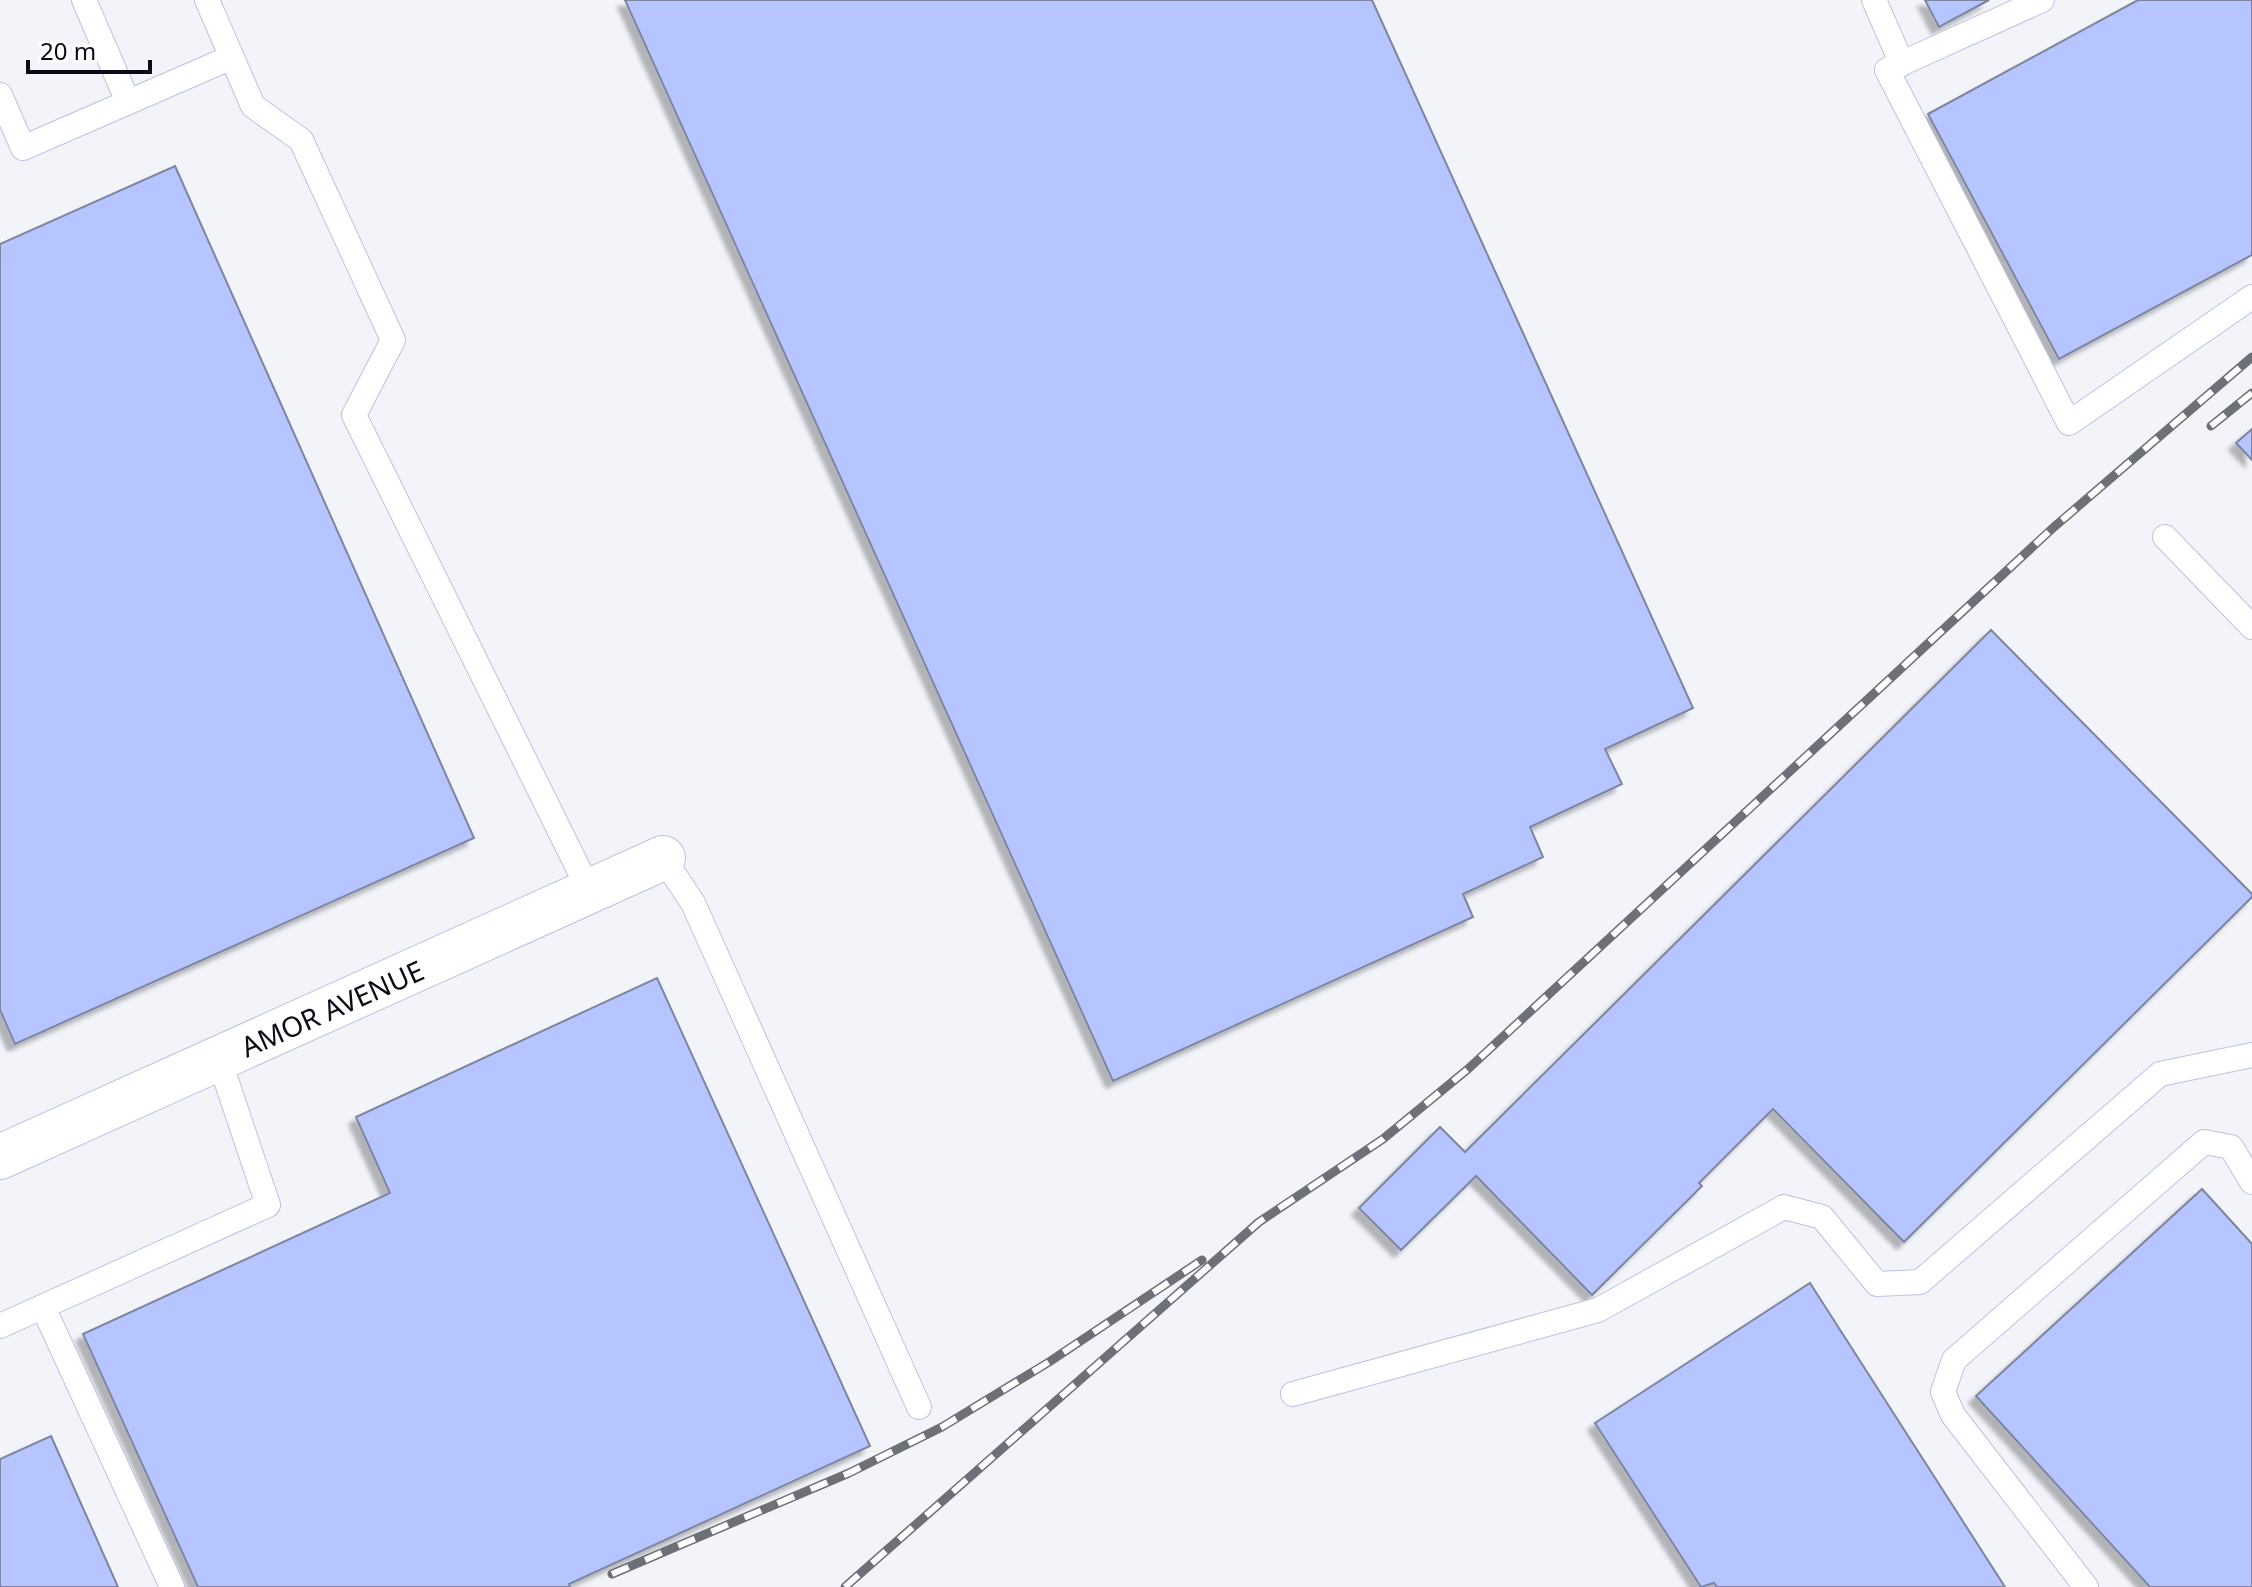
<svg xmlns="http://www.w3.org/2000/svg" width="2252" height="1587" viewBox="0 0 2252 1587" font-family="'Noto Sans',sans-serif">
<style>
.building{fill:#b6c5ff;stroke:#7e859e;stroke-width:2;filter:url(#shadow)}
.lines{fill:none;stroke-linecap:round;stroke-linejoin:round}
.lane-casing{stroke:#bcc3de;stroke-width:26}
.street-casing{stroke:#bcc3de;stroke-width:46}
.lane{stroke:#fff;stroke-width:24}
.street{stroke:#fff;stroke-width:44}
.rail-casing{stroke:#6e7078;stroke-width:9}
.rail{stroke:#fff;stroke-width:6;stroke-dasharray:18;stroke-linecap:butt}
.labels{text-anchor:middle;dominant-baseline:central;stroke-width:6;stroke-linejoin:round;paint-order:stroke}
.street-label{font-size:28px;fill:#0b0d16;stroke:#fff}
</style>
<defs>
<filter id="shadow"><feDropShadow dx="-7" dy="7" stdDeviation="2" flood-color="#0004"/></filter>
</defs>
<rect width="100%" height="100%" fill="#f2f4fa"/>
<path class="building" d="M625 0H1372L1693 708 1605 749 1622 784 1530 827 1543 857 1463 894 1473 917 1113 1081Z
M1925 0H1989L1939 27Z
M2138 0H2252V255L2059 359 1928 114Z
M175 166 474 838 15 1044 0 1010V244Z
M2252 429V460L2236 443Z
M1991 630 2252 894V897L1904 1242 1773 1109 1699 1183 1702 1186 1592 1295 1476 1176 1401 1250 1359 1208 1440 1127 1465 1152Z
M657 978 870 1446 569 1584 570 1587H198L83 1334 390 1193 356 1117Z
M2202 1189 2252 1244V1587H2150L1976 1396Z
M1810 1283 2005 1587H1717L1714 1583 1701 1587 1595 1423Z
M51 1436 118 1587H0V1459Z"/>
<g class="lines">
<defs>
<path id="lane" d="M84 0 128 102
M207 0 253 106 301 140 393 340 354 415 590 892
M1874 0 1902 64
M2042 0 1887 70 2069 423 2252 297
M0 95 23 148 232 57
M2165 537 2252 627
M663 858 693 903 919 1407
M43 1307 172 1587
M0 1326 268 1205 219 1059
M1293 1394 1598 1310 1784 1207 1822 1217 1877 1284 1920 1282 2160 1074 2252 1055
M2086 1587 1953 1415 1943 1392 1954 1360 2204 1142 2231 1147 2252 1182"/>
<path id="street" d="M0 1157 663 858"/>
</defs>
<use href="#lane" class="lane-casing"/>
<use href="#street" class="street-casing"/>
<use href="#lane" class="lane"/>
<use href="#street" class="street"/>
<defs>
<path id="rail" d="M2211 426 2252 393
M612 1574 849 1473 942 1427 1049 1362 1202 1260
M845 1587 1259 1222 1383 1139 1468 1069 2054 527 2252 357"/>
</defs>
<use href="#rail" class="rail-casing"/>
<use href="#rail" class="rail"/>
</g>
<g class="labels">
<g class="street-label">
<text transform="translate(332 1008) rotate(-24)">AMOR AVENUE</text>
</g>
</g>
<path d="M28 60v12h122v-12" fill="none" stroke="#0b0d16" stroke-width="4"/>
<text x="40" y="60" font-size="24" fill="#0b0d16" stroke="#ffffff" stroke-width="6" paint-order="stroke">20 m</text>
</svg>
